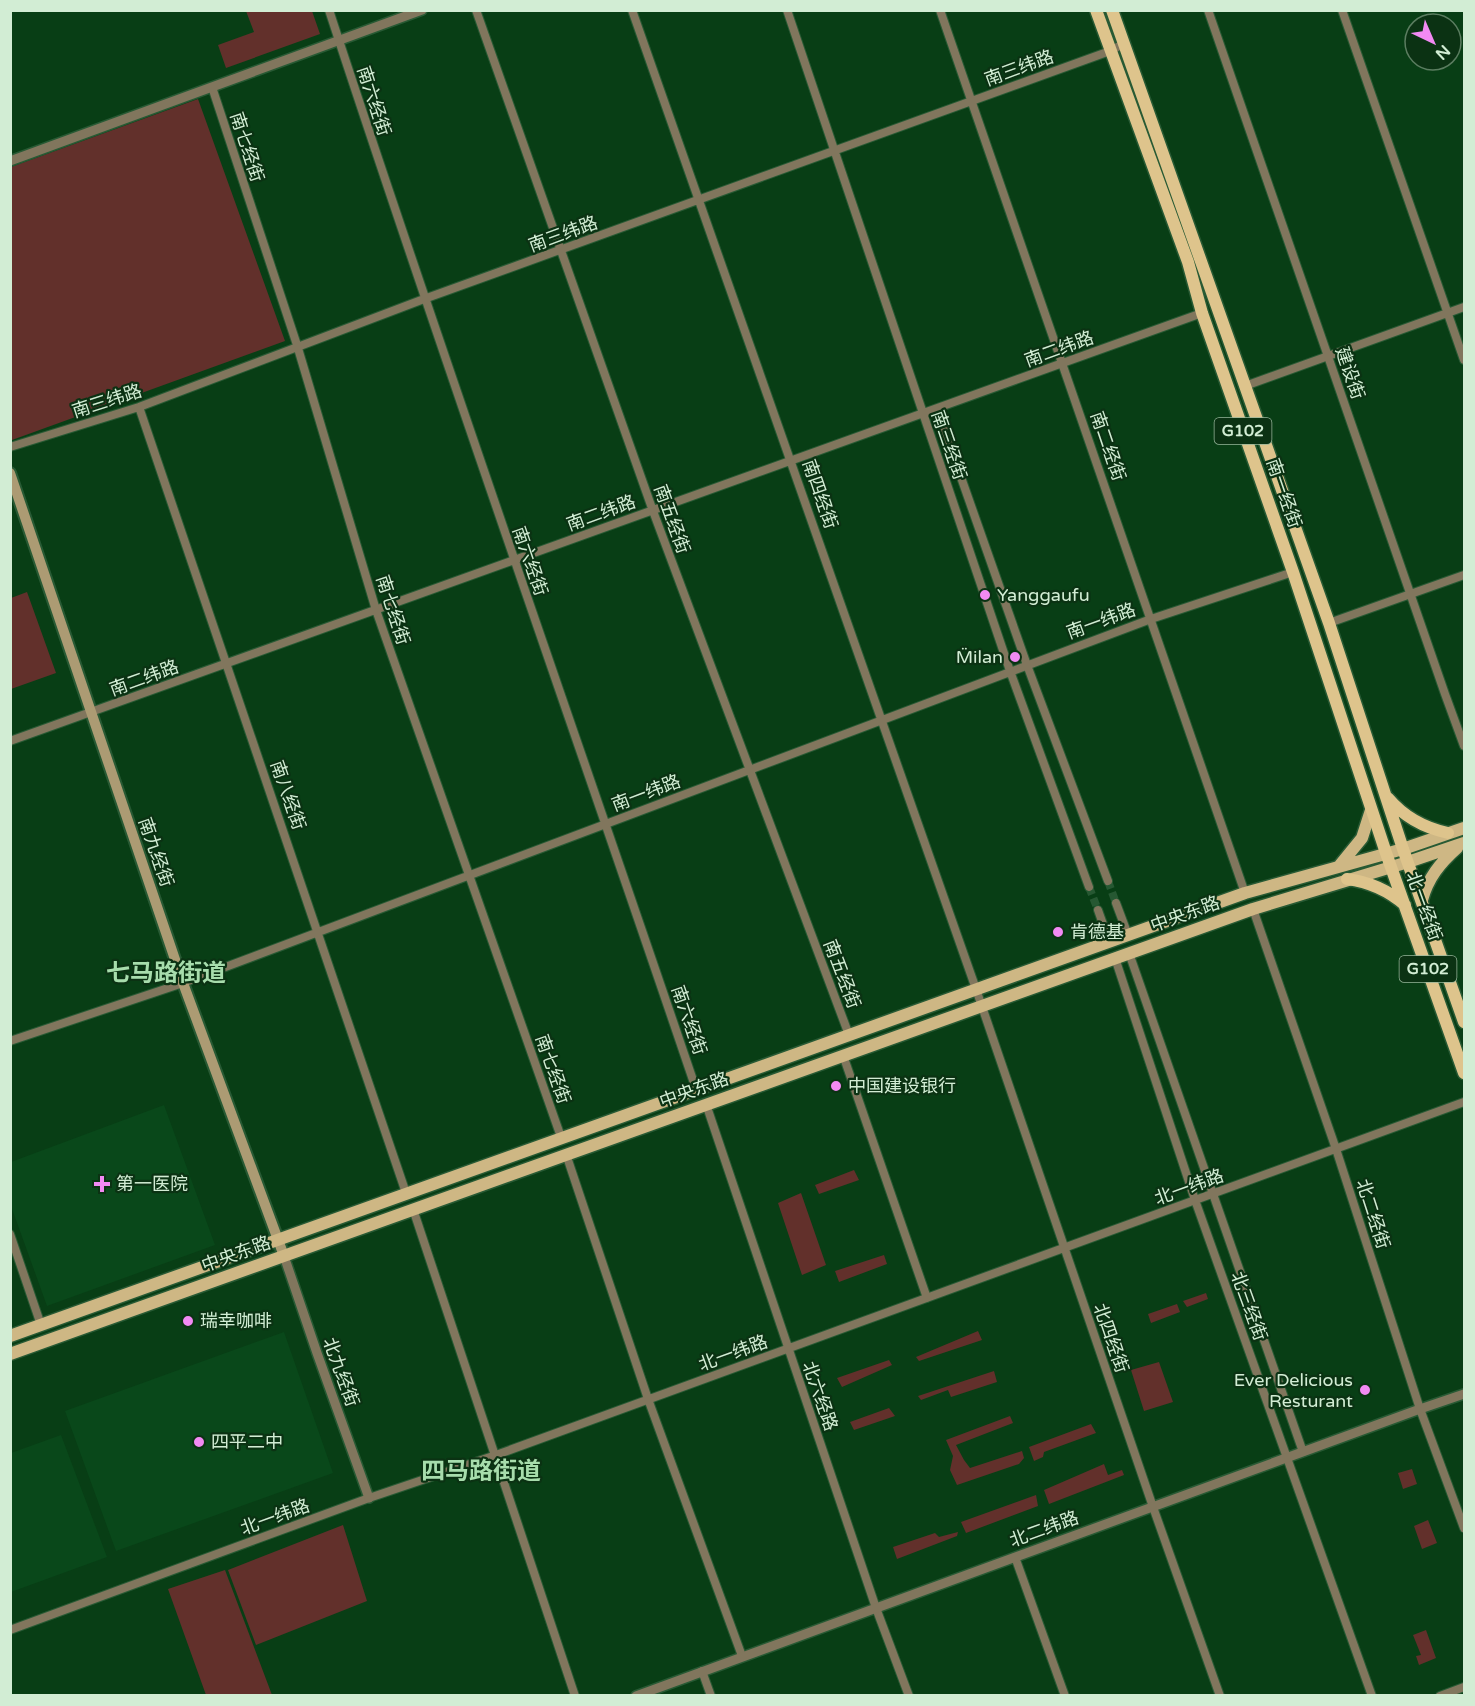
<svg xmlns="http://www.w3.org/2000/svg" width="1475" height="1706" viewBox="0 0 1475 1706" font-family="'Varela Round','Noto Sans SC',sans-serif">
<style>
.built{fill:#09481a}
.green{fill:#62302b}
.lines{fill:none;stroke-linecap:round;stroke-linejoin:round}
.minor-tunnel{stroke:#265832;stroke-width:8;stroke-dasharray:8 4;stroke-linecap:butt}
.minor-casing{stroke:#285a34;stroke-width:10}
.tertiary-casing{stroke:#285a34;stroke-width:12}
.secondary-casing{stroke:#285a34;stroke-width:14}
.primary-casing{stroke:#285a34;stroke-width:15}
.trunk-casing{stroke:#285a34;stroke-width:15}
.minor{stroke:#81765d;stroke-width:8}
.tertiary{stroke:#81765d;stroke-width:9}
.secondary{stroke:#ac9b73;stroke-width:10}
.primary{stroke:#ceb784;stroke-width:12}
.trunk{stroke:#dec48c;stroke-width:12}
.poi-dot{fill:#f28af3;stroke:#0b3213;stroke-width:2}
.labels{text-anchor:middle;dominant-baseline:central;stroke-width:4.5;stroke-linejoin:round;paint-order:stroke}
.shield{fill:#0b3213;stroke:#96b59a;stroke-width:1.5}
.shield-label{font-size:16px;font-weight:bold;fill:#d2edd4}
.street-label{font-size:18px;fill:#d2edd4;stroke:#0b3213}
.poi-label{font-size:18px;fill:#d2edd4;stroke:#0b3213;text-anchor:start}
.district-label{font-size:24px;font-weight:bold;fill:#a7ddac;stroke:#0b3213}
</style>
<rect width="100%" height="100%" fill="#083e15"/>
<path class="built" d="M164 1105 215 1245 47 1306 11 1206V1162Z
M284 1332 333 1473 116 1551 65 1411Z
M61 1435 107 1557 11 1592V1453Z"/>
<path class="green" d="M246 11H312L320 34 226 68 218 45 254 32Z
M198 99 285 341 12 440 11 167Z
M27 592 56 673 11 689V598Z
M854 1170 859 1180 819 1194 815 1185Z
M801 1193 826 1265 802 1275 778 1203Z
M884 1255 887 1264 839 1282 835 1271Z
M1206 1293 1208 1299 1187 1307 1183 1301Z
M1177 1304 1180 1312 1151 1323 1148 1314Z
M978 1331 982 1340 919 1361 916 1357Z
M889 1360 892 1365 842 1387 837 1378Z
M1159 1362 1173 1402 1144 1411 1131 1370Z
M994 1371 997 1382 951 1397 948 1390 921 1400 918 1396Z
M889 1408 895 1416 854 1430 850 1422Z
M1010 1416 1013 1423 956 1445 964 1460 970 1468 1022 1451 1024 1458 1019 1464 957 1485 950 1470 953 1456 946 1440Z
M1091 1424 1096 1433 1044 1452 1043 1457 1034 1461 1029 1447Z
M1104 1464 1108 1475 1122 1470 1124 1475 1049 1504 1044 1490Z
M1412 1469 1417 1484 1403 1489 1398 1473Z
M1036 1495 1038 1506 966 1533 961 1522Z
M1428 1520 1437 1543 1422 1549 1414 1526Z
M343 1525 367 1601 256 1645 228 1570Z
M958 1532 957 1536 897 1559 893 1547 935 1533 939 1537Z
M225 1570 272 1695H206L168 1589Z
M1426 1630 1436 1658 1419 1665 1416 1656 1421 1655 1413 1635Z"/>
<g class="lines">
<path class="minor-tunnel" d="M1108 881 1116 903
M1089 887 1098 910"/>
<defs>
<path id="minor" d="M329 10C447 371 574 729 696 1089
M476 10 653 511 849 1035
M632 10 976 989 1153 1507 1220 1696
M787 10 1010 671 1089 887
M940 10 1245 893
M1208 10 1445 694 1464 746
M1342 10 1464 360
M212 87 297 345 376 610 561 1137
M1245 386 1464 307
M139 407 406 1193
M937 409 1027 665 1108 881
M10 447 139 407 424 299 1110 51 1123 44
M1329 623 1464 575
M10 741 1202 313
M1116 903 1128 935
M1253 909 1336 1149 1420 1409 1464 1528
M1098 910 1109 941
M1129 953 1303 1452
M1115 958 1195 1200 1372 1696
M10 1041 183 983 1151 619 1293 572
M843 1055 927 1298
M706 1104 876 1608 909 1696
M566 1154 648 1399 742 1656
M413 1209 575 1696
M10 1234 41 1325
M1015 1557 1065 1696
M10 1630 369 1498 496 1455 1464 1102
M702 1671 711 1696
M1440 1696 1464 1687"/>
<path id="tertiary" d="M10 161 422 10
M284 1256 317 1353 369 1498
M636 1696 1420 1409 1464 1394"/>
<path id="secondary" d="M10 473 183 983 284 1256"/>
<path id="primary" d="M1340 865 1362 838 1371 810
M1422 900C1428 878 1440 863 1457 848
M10 1336 1245 893 1403 849 1464 828
M10 1354 1253 909 1408 862 1464 843"/>
<path id="trunk" d="M1096 10 1188 262 1202 313 1293 572 1386 853 1464 1073
M1112 10 1329 623 1403 849 1464 1022
M1388 798C1404 817 1425 828 1448 833
M1347 879C1370 882 1388 890 1405 905"/>
</defs>
<use href="#minor" class="minor-casing"/>
<use href="#tertiary" class="tertiary-casing"/>
<use href="#secondary" class="secondary-casing"/>
<use href="#primary" class="primary-casing"/>
<use href="#trunk" class="trunk-casing"/>
<use href="#minor" class="minor"/>
<use href="#tertiary" class="tertiary"/>
<use href="#secondary" class="secondary"/>
<use href="#primary" class="primary"/>
<use href="#trunk" class="trunk"/>
</g>
<g class="poi-dot">
<circle cx="985" cy="595" r="6"/>
<circle cx="1015" cy="657" r="6"/>
<circle cx="1058" cy="932" r="6"/>
<circle cx="836" cy="1086" r="6"/>
<path d="M99 1175h6v6h6v6h-6v6h-6v-6h-6v-6h6z"/>
<circle cx="188" cy="1321" r="6"/>
<circle cx="1365" cy="1390" r="6"/>
<circle cx="199" cy="1442" r="6"/>
</g>
<g class="labels">
<g class="shield">
<rect x="1214.5" y="418" width="57" height="26" rx="4.5"/>
<rect x="1399.5" y="956" width="57" height="26" rx="4.5"/>
</g>
<g class="shield-label">
<text x="1243" y="431">G102</text>
<text x="1428" y="969">G102</text>
</g>
<g class="street-label">
<text transform="translate(1019 68) rotate(-20)">南三纬路</text>
<text transform="translate(374 101) rotate(72)">南六经街</text>
<text transform="translate(247 147) rotate(72)">南七经街</text>
<text transform="translate(563 234) rotate(-20)">南三纬路</text>
<text transform="translate(1059 349) rotate(-20)">南二纬路</text>
<text transform="translate(1350 373) rotate(71)">建设街</text>
<text transform="translate(107 401) rotate(-18)">南三纬路</text>
<text transform="translate(949 445) rotate(71)">南三经街</text>
<text transform="translate(1108 446) rotate(71)">南二经街</text>
<text transform="translate(1284 493) rotate(71)">南一经街</text>
<text transform="translate(820 494) rotate(71)">南四经街</text>
<text transform="translate(601 513) rotate(-20)">南二纬路</text>
<text transform="translate(672 519) rotate(70)">南五经街</text>
<text transform="translate(530 561) rotate(71)">南六经街</text>
<text transform="translate(393 610) rotate(72)">南七经街</text>
<text transform="translate(1101 621) rotate(-20)">南一纬路</text>
<text transform="translate(144 678) rotate(-20)">南二纬路</text>
<text transform="translate(646 793) rotate(-21)">南一纬路</text>
<text transform="translate(288 795) rotate(71)">南八经街</text>
<text transform="translate(156 852) rotate(71)">南九经街</text>
<text transform="translate(1424 906) rotate(70)">北一经街</text>
<text transform="translate(1185 914) rotate(-20)">中央东路</text>
<text transform="translate(842 974) rotate(69)">南五经街</text>
<text transform="translate(689 1020) rotate(71)">南六经街</text>
<text transform="translate(553 1069) rotate(71)">南七经街</text>
<text transform="translate(694 1090) rotate(-20)">中央东路</text>
<text transform="translate(1189 1187) rotate(-20)">北一纬路</text>
<text transform="translate(1373 1214) rotate(72)">北二经街</text>
<text transform="translate(236 1254) rotate(-20)">中央东路</text>
<text transform="translate(1249 1306) rotate(70)">北三经街</text>
<text transform="translate(1111 1338) rotate(71)">北四经街</text>
<text transform="translate(733 1353) rotate(-20)">北一纬路</text>
<text transform="translate(341 1372) rotate(70)">北九经街</text>
<text transform="translate(820 1396) rotate(71)">北六经路</text>
<text transform="translate(275 1517) rotate(-20)">北一纬路</text>
<text transform="translate(1044 1529) rotate(-20)">北二纬路</text>
</g>
<g class="poi-label">
<text x="997" y="595">Yanggaufu</text>
<text x="1003" y="657" text-anchor="end">M̈ilan</text>
<text x="1070" y="932">肯德基</text>
<text x="848" y="1086">中国建设银行</text>
<text x="116" y="1184">第一医院</text>
<text x="200" y="1321">瑞幸咖啡</text>
<text x="1353" y="1380" text-anchor="end">Ever Delicious<tspan x="1353" dy="21">Resturant</tspan></text>
<text x="211" y="1442">四平二中</text>
</g>
<g class="district-label">
<text x="166" y="973">七马路街道</text>
<text x="481" y="1471">四马路街道</text>
</g>
</g>
<rect width="1475" height="1706" fill="none" stroke="#d2edd4" stroke-width="24"/>
<g transform="translate(1433 42) rotate(136)"><circle r="28" fill="#0b3213" stroke="#5b7d60" stroke-width="1.5"/>
<path d="M0-4.5L10 22L0 15L-10 22Z" fill="#f28af3"/>
<text y="-9" font-size="16" font-weight="bold" text-anchor="middle" fill="#d2edd4">N</text>
</g>
</svg>
